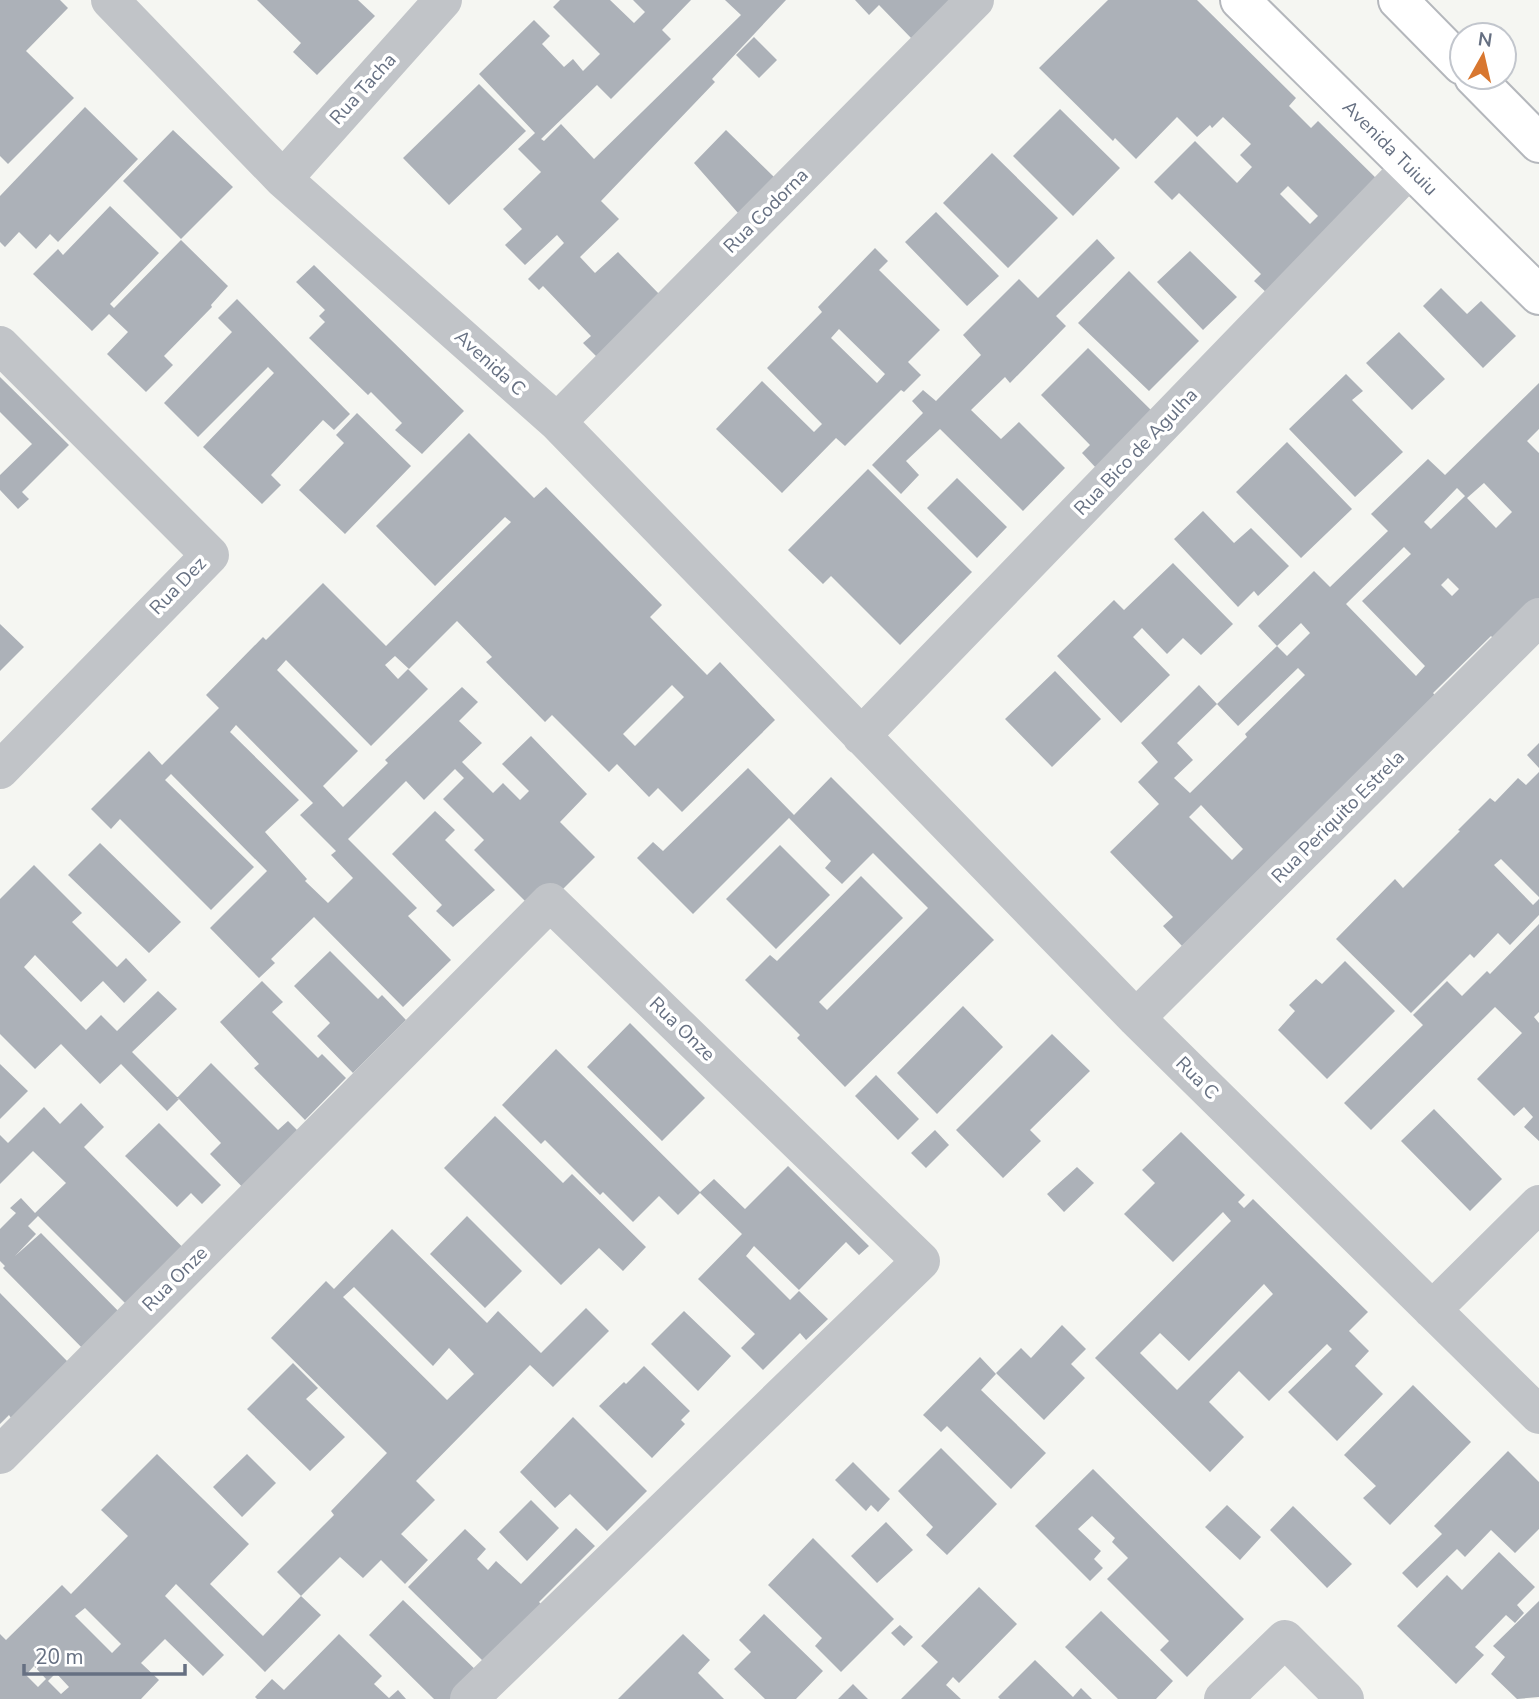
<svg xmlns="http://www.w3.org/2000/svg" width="1539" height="1699" viewBox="0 0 1539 1699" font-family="'Nunito Sans',sans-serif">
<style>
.building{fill:#acb1b8;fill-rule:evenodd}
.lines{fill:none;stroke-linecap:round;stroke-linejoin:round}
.secondary-casing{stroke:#b4b7bc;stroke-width:42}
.minor{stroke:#c1c4c8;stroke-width:38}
.secondary{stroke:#fff;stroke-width:38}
.labels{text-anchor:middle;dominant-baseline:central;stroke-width:7;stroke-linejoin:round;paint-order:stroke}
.street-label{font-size:19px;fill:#667082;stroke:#fff}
</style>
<rect width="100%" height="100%" fill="#f5f6f2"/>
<path class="building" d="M0 0H60L68 8 26 51 74 98 8 164 0 156Z
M257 0H358L375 16 317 75 293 52 301 43Z
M560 0H610L634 23 645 12 633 0H691L662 30 671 39 611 99 597 85 541 139 544 141 561 124 594 159 741 15 725 0H786L712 79 715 82 601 201 619 219 580 257 595 273 618 252 662 297 598 358 583 343 591 336 543 286 539 290 528 279 564 243 557 235 525 265 505 245 522 229 503 209 541 172 518 149 535 133 479 74 534 20 550 36 542 44 564 67 573 59 583 71 600 54 553 7Z
M855 0H952L912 39 879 5 869 15Z
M1108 0H1197L1296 98 1289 106 1311 128 1318 121 1381 183 1269 295 1254 281 1261 274 1179 193 1172 200 1154 182 1195 141 1237 183 1252 167 1240 155 1251 144 1223 117 1212 128 1210 125 1197 137 1177 117 1136 159 1115 138 1113 141 1039 68ZM1288 186 1318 216 1310 224 1280 194Z
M754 37 777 60 759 78 736 55Z
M479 84 526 131 449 205 403 158Z
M85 107 138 159 58 242 50 234 36 249 19 232 5 247 0 242V196Z
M1060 109 1120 168 1073 216 1013 156Z
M173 130 233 187 181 239 123 181Z
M726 130 774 177 738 213 694 163Z
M992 153 1058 218 1008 268 943 203Z
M110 206 159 253 110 304 114 308 181 240 228 286 211 305 212 307 164 356 173 365 146 392 107 354 128 332 109 314 92 331 33 274 58 249 63 255Z
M936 212 999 276 967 306 905 242Z
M1097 239 1115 258 1056 316 1066 326 1010 383 1005 377 971 410 1001 439 1019 422 1065 468 1023 511 940 429 906 461 919 475 901 494 872 465 923 413 912 401 923 390 936 401 981 355 963 335 1019 279 1038 298Z
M875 248 888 261 879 270 940 330 908 362 921 375 904 392 901 390 845 446 836 438 782 493 716 429 762 381 814 432 822 424 767 368 822 312 818 307ZM839 329 885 374 877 383 831 338Z
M1190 251 1237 297 1203 330 1157 282Z
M314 265 464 411 422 454 395 430 402 423 371 392 368 395 309 338 325 322 319 316 325 310 296 282Z
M1129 271 1199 341 1149 391 1078 323Z
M1441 288 1467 314 1481 301 1516 336 1483 368 1423 306Z
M237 299 350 414 334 430 323 420 271 475 281 485 262 504 203 447 274 373 268 367 198 437 164 403 232 332 218 318Z
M1399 332 1445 379 1412 410 1366 363Z
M1088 348 1153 412 1097 469 1082 453 1090 445 1041 395Z
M1346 374 1363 391 1352 400 1403 452 1355 497 1289 429Z
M0 377 69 445 22 492 29 499 18 509 0 490V475L32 444 0 412Z
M1539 383V429L1527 441 1539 453V609L1501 647 1491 636 1433 693 1442 703 1182 946 1163 926 1173 917 1110 852 1159 804 1138 782 1158 762 1141 743 1199 685 1217 704 1177 743 1193 760 1174 778 1190 793 1247 737 1245 734 1305 675 1298 668 1238 726 1217 704 1277 646 1287 656 1310 633 1301 623 1277 646 1258 626 1314 571 1330 587 1388 531 1371 514 1428 459 1445 475ZM1484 483 1512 512 1496 528 1467 498ZM1457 488 1465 496 1431 529 1424 522ZM1404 547 1411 554 1362 601 1425 666 1416 676 1346 604ZM1448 578 1459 589 1452 596 1441 585ZM1201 805 1243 849 1232 860 1189 817Z
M357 413 411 466 345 534 299 490 344 443 336 435Z
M469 433 534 498 546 487 662 605 650 617 707 675 720 662 775 720 682 812 658 788 649 797 617 764 609 772 552 715 545 722 486 662 492 657 457 621 409 669 395 656 385 665 398 679 408 669 428 689 371 746 286 660 277 670 358 751 323 786 343 807 388 763 385 760 462 687 478 702 459 721 482 743 462 762 493 793 503 783 520 800 529 791 502 764 531 736 587 794 560 822 595 857 538 914 474 850 484 840 443 799 464 778 455 769 424 800 406 781 348 839 417 908 408 916 451 960 403 1007 314 917 271 959 275 963 259 978 210 928 267 871 171 774 165 780 254 867 211 910 120 819 111 829 91 809 149 751 162 765 219 708 206 695 263 637 266 640 323 583 386 646 511 522 505 517 435 586 376 526ZM672 685 684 697 635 746 623 734ZM236 725 313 803 300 815 336 851 331 855 353 878 328 903 305 881 307 879 265 832 299 800 230 732Z
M1287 442 1352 509 1301 558 1236 492Z
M868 469 972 572 900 645 831 576 823 584 788 550Z
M957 478 1007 527 977 558 927 508Z
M1203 511 1234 543 1251 528 1289 566 1258 596 1254 591 1238 607 1174 539Z
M1173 563 1233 624 1201 655 1183 638 1167 654 1142 628 1133 637 1170 675 1121 723 1057 656 1114 600 1124 610Z
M0 624 24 647 0 671Z
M1055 671 1101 719 1052 767 1005 719Z
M1539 743V768L1527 755Z
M748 768 794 815 831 777 994 940 845 1087 797 1038 800 1035 745 980 770 955 777 961 861 876 903 918 819 1002 827 1010 928 908 873 853 842 884 825 868 831 861 789 818 693 914 637 858 653 842 663 851Z
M1539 772V897L1501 859 1494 865 1533 905 1539 899V915L1510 945 1498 933 1474 958 1470 954 1411 1013 1336 939 1395 879 1403 888 1460 831 1458 830 1490 798 1495 802 1518 778 1526 785Z
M435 811 455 830 445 840 495 890 453 927 436 911 442 905 392 854Z
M100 843 181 922 149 953 68 875Z
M780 845 830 895 776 949 726 899Z
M34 865 82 913 72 922 117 967 126 958 147 980 124 1003 103 981 81 1002 35 955 24 967 86 1030 101 1015 117 1031 158 991 177 1009 132 1052 179 1099 177 1098 211 1063 278 1130 288 1121 311 1144 255 1200 210 1154 221 1143 179 1099 167 1111 121 1064 100 1084 61 1044 35 1069 0 1034V899Z
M1539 924V1012L1534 1017 1539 1023V1141L1524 1127 1533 1117 1524 1107 1514 1116 1477 1079 1522 1033 1495 1007 1371 1130 1344 1103 1423 1025 1413 1015 1447 981 1462 996 1487 971 1490 974Z
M330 951 378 999 382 995 406 1020 353 1073 317 1036 330 1023 294 986Z
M1345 961 1395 1011 1327 1079 1278 1030 1295 1011 1289 1005 1316 979 1322 984Z
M262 981 283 1002 272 1012 318 1058 322 1054 346 1078 305 1120 254 1068 259 1064 220 1022Z
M963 1006 1003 1047 937 1114 897 1073Z
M630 1023 705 1098 662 1141 587 1067Z
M1052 1034 1090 1071 1030 1130 1041 1141 1003 1178 956 1130Z
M556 1049 700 1192 714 1179 745 1209 788 1166 869 1246 859 1255 846 1242 799 1290 754 1246 746 1256 790 1300 799 1291 828 1319 806 1340 800 1333 763 1370 741 1348 755 1334 698 1279 742 1234 700 1193 678 1215 659 1196 633 1222 603 1192 600 1195 545 1140 541 1144 502 1105Z
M0 1064 28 1091 0 1119Z
M876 1075 919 1119 898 1140 855 1096Z
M81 1103 104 1127 84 1147 204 1269 129 1307 38 1216 28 1226 36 1234 15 1256 41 1233 134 1327 97 1363 3 1268 5 1266 0 1261V1229L16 1213 10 1208 21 1198 35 1213 66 1183 33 1151 0 1184V1135L8 1143 44 1107 60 1124Z
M1434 1109 1502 1179 1470 1211 1401 1141Z
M495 1116 563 1183 572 1174 646 1247 623 1271 599 1248 561 1285 444 1168Z
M159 1123 221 1185 202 1204 191 1193 177 1207 125 1156Z
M935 1130 949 1145 926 1168 911 1153Z
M1181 1132 1245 1195 1238 1202 1244 1208 1253 1199 1368 1312 1349 1331 1369 1351 1355 1366 1383 1394 1337 1441 1288 1392 1332 1349 1327 1344 1269 1401 1239 1371 1209 1402 1244 1437 1210 1472 1095 1358 1231 1221 1223 1212 1173 1262 1124 1214 1155 1183 1142 1170ZM1264 1284 1273 1294 1177 1390 1140 1353 1160 1333 1189 1361Z
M1077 1167 1094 1183 1064 1212 1047 1194Z
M467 1216 522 1271 485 1308 430 1254Z
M392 1229 487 1323 498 1311 541 1353 586 1308 609 1331 553 1387 530 1365 416 1481 435 1500 401 1534 428 1560 405 1584 381 1560 363 1578 340 1557 301 1596 277 1572 334 1515 331 1511 387 1453 271 1338 326 1281 334 1289ZM354 1287 433 1366 449 1348 474 1374 447 1400 343 1297Z
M0 1293 68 1362 11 1418 9 1415 0 1424Z
M684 1311 731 1356 698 1391 651 1344Z
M1062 1325 1086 1349 1071 1364 1085 1378 1044 1420 996 1373 1021 1348 1031 1358Z
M980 1357 996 1374 981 1390 1046 1453 1011 1489 947 1426 941 1432 923 1415Z
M293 1363 318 1388 306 1399 345 1437 310 1471 247 1409Z
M644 1366 690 1411 681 1420 685 1424 652 1458 599 1406 624 1382 626 1384Z
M1413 1385 1471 1442 1390 1525 1363 1498 1376 1486 1344 1455Z
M573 1417 647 1491 607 1531 570 1494 555 1508 520 1472Z
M941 1448 997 1504 947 1555 926 1535 933 1527 898 1491Z
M1508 1451 1539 1482V1529L1515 1553 1491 1530 1465 1557 1457 1549 1417 1588 1402 1573 1442 1534 1434 1526Z
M157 1454 249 1544 210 1584 263 1636 301 1596 321 1615 265 1672 176 1584 165 1596 224 1655 203 1676 165 1639 141 1663 159 1680 141 1699H0V1634L6 1640 62 1585 71 1594 128 1536 101 1510ZM85 1608 121 1644 112 1653 75 1616ZM34 1666 46 1679 38 1687 26 1675ZM56 1673 69 1687 61 1694 48 1681Z
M247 1454 276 1483 242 1517 213 1487Z
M853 1462 890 1499 878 1512 871 1505 866 1511 835 1480Z
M1093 1469 1244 1619 1187 1677 1160 1650 1169 1641 1107 1579 1128 1558 1112 1542 1115 1538 1092 1516 1078 1529 1101 1551 1094 1559 1103 1568 1090 1581 1035 1526Z
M531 1500 559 1528 527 1561 499 1532Z
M1227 1505 1261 1537 1240 1560 1205 1527Z
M1293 1506 1352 1564 1327 1588 1270 1530Z
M886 1522 913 1550 877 1583 851 1556Z
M576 1528 595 1546 539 1602 547 1610 485 1663 408 1587 465 1529 486 1549 477 1559 488 1570 496 1561 521 1584Z
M813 1538 894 1619 841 1672 815 1646 822 1638 768 1585Z
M1499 1552 1535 1587 1517 1605 1524 1613 1515 1623 1506 1615 1475 1647 1484 1655 1456 1684 1397 1626 1447 1575 1462 1590Z
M979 1587 1017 1624 959 1683 953 1677 946 1685 961 1699H901L938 1662 921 1646Z
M403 1600 480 1674 456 1699H434L369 1635Z
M1539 1601V1697L1517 1699 1491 1674 1505 1657 1493 1646Z
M1101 1611 1173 1681 1156 1699H1118L1065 1647Z
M764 1614 823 1671 796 1699H765L734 1669 751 1652 739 1640Z
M900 1625 913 1637 904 1646 891 1633Z
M339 1634 382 1676 374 1684 389 1698 398 1690 406 1699H257L255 1697 272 1679 284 1690Z
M683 1634 710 1660 698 1673 724 1699H618Z
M1035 1660 1073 1697 1081 1688 1092 1699H1000L998 1697Z
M853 1684 868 1699H838Z"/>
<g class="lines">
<defs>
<path id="secondary" d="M1240 0 1539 295
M1398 0 1462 65
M1474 77 1539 143"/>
</defs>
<use href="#secondary" class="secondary-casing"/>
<path class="minor" d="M110 0 283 179 557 422 1136 1018 1539 1415
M283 179 443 0
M0 345 210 555 0 770
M557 422 975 0
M861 736 1410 168
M1136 1018 1539 617
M1432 1310 1539 1204
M0 1455 550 902 921 1261 469 1699
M1223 1699 1285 1639 1345 1699"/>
<use href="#secondary" class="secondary"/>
</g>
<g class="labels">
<g class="street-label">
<text transform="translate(363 89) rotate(-48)">Rua Tacha</text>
<text transform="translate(1390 148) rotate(45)">Avenida Tuiuiu</text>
<text transform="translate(766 211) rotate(-45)">Rua Codorna</text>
<text transform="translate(490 363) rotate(42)">Avenida C</text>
<text transform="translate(1136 452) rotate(-46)">Rua Bico de Agulha</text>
<text transform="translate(178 586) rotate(-46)">Rua Dez</text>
<text transform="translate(1338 817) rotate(-45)">Rua Periquito Estrela</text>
<text transform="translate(682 1029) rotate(44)">Rua Onze</text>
<text transform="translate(1197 1078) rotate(45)">Rua C</text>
<text transform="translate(175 1279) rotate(-45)">Rua Onze</text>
</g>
</g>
<g transform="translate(1483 56) rotate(8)"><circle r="33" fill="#ffffff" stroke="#c2c6cd" stroke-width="2"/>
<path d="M0-5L12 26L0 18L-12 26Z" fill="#d87730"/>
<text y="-10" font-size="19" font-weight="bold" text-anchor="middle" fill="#667082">N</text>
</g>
<path d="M24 1664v10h161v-10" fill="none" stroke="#667082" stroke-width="3.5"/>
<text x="35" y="1664" font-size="21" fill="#667082" stroke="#ffffff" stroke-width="5" paint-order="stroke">20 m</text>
</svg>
